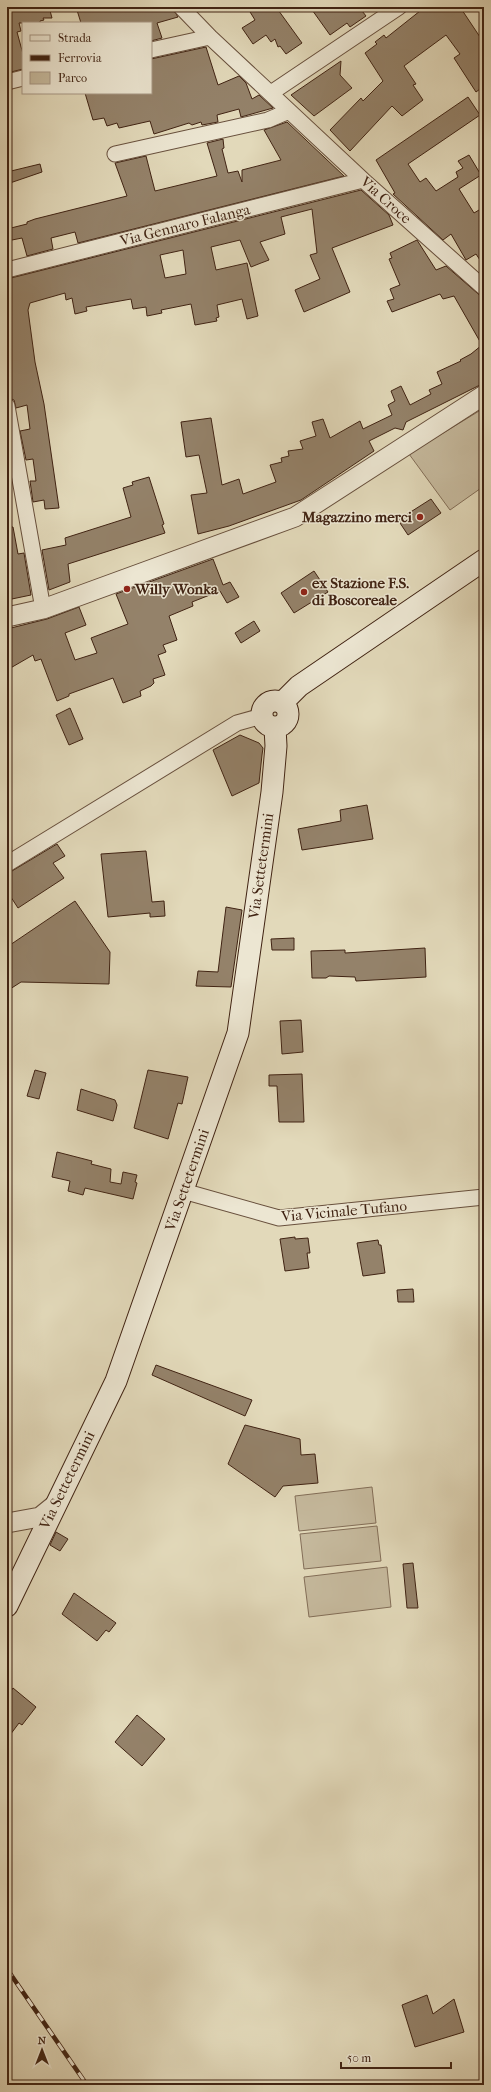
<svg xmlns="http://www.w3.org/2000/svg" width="491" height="2092" viewBox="0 0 491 2092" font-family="'IM FELL French Canon',serif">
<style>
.green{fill:#c6ba9e;stroke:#836e58}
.building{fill:#94826a;stroke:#402313;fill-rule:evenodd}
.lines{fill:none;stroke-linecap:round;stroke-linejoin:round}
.minor-casing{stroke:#68503d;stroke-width:17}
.tertiary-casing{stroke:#68503d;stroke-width:21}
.secondary-casing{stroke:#402313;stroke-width:23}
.minor{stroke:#ece6d2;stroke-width:15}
.tertiary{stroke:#ece6d2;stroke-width:19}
.secondary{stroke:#ece6d2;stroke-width:21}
.rail-casing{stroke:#402313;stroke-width:4.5}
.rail{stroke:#ece6d2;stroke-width:3;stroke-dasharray:9;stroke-linecap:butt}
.poi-dot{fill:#8f2418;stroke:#ece6d2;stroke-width:1.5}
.labels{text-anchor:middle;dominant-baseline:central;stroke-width:3;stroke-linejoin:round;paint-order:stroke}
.street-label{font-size:15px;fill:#402313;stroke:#ece6d2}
.poi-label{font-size:15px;font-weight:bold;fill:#402313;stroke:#ece6d2;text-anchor:start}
</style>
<rect width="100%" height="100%" fill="#e2d9ba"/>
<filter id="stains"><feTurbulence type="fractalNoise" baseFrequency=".005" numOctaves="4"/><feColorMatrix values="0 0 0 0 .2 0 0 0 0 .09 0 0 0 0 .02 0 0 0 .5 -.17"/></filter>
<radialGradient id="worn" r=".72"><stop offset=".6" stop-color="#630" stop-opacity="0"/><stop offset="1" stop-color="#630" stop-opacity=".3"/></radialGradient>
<path class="green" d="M484 408V486L450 510 409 454Z
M372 1487 376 1523 299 1531 295 1496Z
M377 1526 381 1561 304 1569 300 1534Z
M387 1567 391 1607 309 1617 304 1577Z"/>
<path class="building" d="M7 7H49L52 18H43L44 20 40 21V23H19L21 31 17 32 23 54V69L7 73Z
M76 7H172L178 17 157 23 162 38 151 41V23H81Z
M247 7H276L302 43 286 54 280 46 278 47 275 39 271 42 266 35 253 44 242 28 255 20Z
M310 7H359L366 16 350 27 347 23 330 35Z
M425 7H459L464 13 484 43V86L476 92 454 58 460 54 446 35 404 66 416 84 413 85 423 100 402 116 392 106 350 151 330 130 361 98 363 101 383 81 365 53 377 44 375 42 384 35 386 38Z
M206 47 218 85 239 76 246 83 252 99 259 95 273 108 241 117 239 109 217 115 218 122 202 125 201 122 192 125 189 123 154 134 150 121 119 128 117 123 107 126 104 118 93 120 85 93H151V59Z
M341 61 340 75 352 88 314 116 291 95Z
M468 97 480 115 408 164 420 182 426 178 436 191 458 177 456 172 463 168 458 161 469 155 481 175 459 189 474 213 484 207V266L476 254 466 260 451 234 443 240 393 194 395 193 376 160Z
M287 122 344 176 78 243 75 232 51 238 53 249 27 256 22 238 7 241V229L27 224V222L35 219 127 196 115 163 146 156 155 191 217 176 207 143 223 139 224 148 222 149 228 173 238 171 242 182V170L281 160 264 130Z
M40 164 42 172 7 184V172Z
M361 190 389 215 393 225 332 248 350 292 304 312 295 290 320 279 310 255 317 253 312 209 281 217 285 234 260 242 269 260 261 263 251 267 240 240 211 247 216 270 247 263 258 316 247 319 242 299 217 305 219 317 216 318 217 321 195 325 191 304 161 310 162 313 147 316 146 307 133 309 131 299 86 307 87 311 75 314 72 298 66 300 65 293 30 303 28 310 35 362 44 404 59 508 45 509 44 500 33 502 30 481H36L33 459 26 460 20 431 30 429 27 405 16 408 14 400 7 397V391L9 390 7 377V279ZM183 250 186 274 165 278 160 255Z
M417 240 436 270 446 266 484 299V383L406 422 403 430 395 428 369 441 374 451 301 500 229 526 198 534 191 495 207 493 199 455 186 457 181 422 211 418 222 485 239 479 243 494 276 482 270 465 282 462 281 458 289 456 288 451 303 449 300 441 316 436 312 422 323 419 330 438 360 421 363 429 392 415 388 405 395 401 391 391 401 386 410 405 431 394 429 390 442 384 437 372 461 361 460 360 471 354 482 345 454 296 443 299 440 294 392 312 387 301 394 299 390 289 400 285 389 259 392 258 390 253Z
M149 477 164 524 162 525 165 533 68 564 70 582 49 590 42 550 66 545 65 538 131 517 123 488 133 485 132 482Z
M431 499 441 513 408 535 398 520Z
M7 527H13L18 554 24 553 31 595 7 600Z
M213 559 223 585 230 582 239 597 227 603 220 591 192 602 193 606 169 616 177 640 163 645 166 652 158 655 165 675 153 679 154 683 151 686 140 691 141 696 123 703 113 678 69 694V696L57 701 41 659 35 661 33 655 7 670V629L47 619 79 607 86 625 65 633 75 660 97 653 91 638 128 624 116 594Z
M314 571 328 592 294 613 281 593Z
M254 621 260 631 241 643 235 633Z
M70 708 83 739 69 745 56 715Z
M240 735 259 743 263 748 262 755 259 783 232 796 213 750Z
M367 805 373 839 302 850 298 829 341 821 340 810Z
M57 844 65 856 53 863 64 878 18 908 7 891V874Z
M146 851 152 902 164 901 165 916 150 917V913L108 917 101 854Z
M75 901 110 952 109 984 21 982 7 991V947Z
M226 907 242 910 231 987 196 986 198 971 218 972Z
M294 938V950H272L271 939Z
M425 948 426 977 356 981 355 977 329 976 326 978H312L311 951 345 950V953Z
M301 1020 303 1052 282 1054 280 1021Z
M35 1070 46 1073 39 1099 27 1096Z
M148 1070 188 1077 182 1104 178 1103 168 1139 134 1128Z
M302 1074 304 1122H279L277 1086H269V1075Z
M81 1089 115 1100 117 1105 116 1110 113 1121 77 1110Z
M57 1152 92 1161 91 1164 111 1169 110 1182 121 1184 123 1172 137 1175 135 1182 137 1183 133 1199 85 1188 83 1195 68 1191 70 1181 52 1177Z
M295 1237V1239L308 1238 310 1253H307L309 1268 285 1271 280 1239Z
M378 1240 379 1245H381L385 1273 363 1276 357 1243Z
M413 1289 414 1302H398L397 1290Z
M156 1365 252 1400 245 1416 152 1375Z
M245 1425 300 1439 301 1455 315 1454 318 1483 283 1486 275 1497 228 1464Z
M56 1532 68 1539 60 1551 50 1545Z
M413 1563 418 1608H407L403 1564Z
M74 1593 116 1623 109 1632 106 1630 97 1641 62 1614Z
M13 1688 36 1707 22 1725 19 1723 7 1739V1697Z
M137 1715 165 1739 142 1766 115 1742Z
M427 1995 433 2014 454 1999 464 2032 415 2047 402 2005Z"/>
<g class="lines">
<defs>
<path id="minor" d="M181 7 210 37 363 180 484 288
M151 50 210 37
M7 82 23 78
M271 93 399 7
M115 154 268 120 289 111
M7 270 363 180
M7 406 43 609
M7 864 237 723 262 716
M183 1191 279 1218 484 1197"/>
<path id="tertiary" d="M7 617 43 609 295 517 484 395
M7 1523 40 1517 56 1504"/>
<path id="secondary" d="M262 714a13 13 0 1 1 26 0a13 13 0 1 1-26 0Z
M282 703 299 686 484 560
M7 1606 116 1381 238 1033 272 792 276 746 275 728"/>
</defs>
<use href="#minor" class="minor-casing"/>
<use href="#tertiary" class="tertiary-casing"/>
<use href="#secondary" class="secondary-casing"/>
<use href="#minor" class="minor"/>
<use href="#tertiary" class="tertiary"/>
<use href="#secondary" class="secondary"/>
<defs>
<path id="rail" d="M7 1969 87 2085"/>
</defs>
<use href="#rail" class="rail-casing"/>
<use href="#rail" class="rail"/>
</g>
<g class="poi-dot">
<circle cx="420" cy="517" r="4"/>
<circle cx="127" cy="589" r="4"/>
<circle cx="304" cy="592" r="4"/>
</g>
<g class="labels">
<g class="street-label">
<text transform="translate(386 200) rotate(42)">Via Croce</text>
<text transform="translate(185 225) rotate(-14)">Via Gennaro Falanga</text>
<text transform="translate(261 866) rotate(-82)">Via Settetermini</text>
<text transform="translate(187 1180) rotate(-71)">Via Settetermini</text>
<text transform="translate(344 1211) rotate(-5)">Via Vicinale Tufano</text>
<text transform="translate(67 1480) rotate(-64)">Via Settetermini</text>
</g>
<g class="poi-label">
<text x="412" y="517" text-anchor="end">Magazzino merci</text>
<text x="312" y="583">ex Stazione F.S.<tspan x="312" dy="17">di Boscoreale</tspan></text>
<text x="135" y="589">Willy Wonka</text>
</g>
</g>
<rect width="491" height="2092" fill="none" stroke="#e2d9ba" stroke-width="24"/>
<rect x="8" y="8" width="475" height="2076" fill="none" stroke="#402313" stroke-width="2"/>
<rect x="12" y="12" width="467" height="2068" fill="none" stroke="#402313"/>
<rect x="22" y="22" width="130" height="72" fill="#ece6d2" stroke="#a79886"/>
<rect x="30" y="35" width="20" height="6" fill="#ece6d2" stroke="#a79886"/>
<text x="58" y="42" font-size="12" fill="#402313">Strada</text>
<rect x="30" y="55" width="20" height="6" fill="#402313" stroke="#a79886"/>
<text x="58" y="62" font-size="12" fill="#402313">Ferrovia</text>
<rect x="30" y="72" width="20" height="12" fill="#c6ba9e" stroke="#a79886"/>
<text x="58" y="82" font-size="12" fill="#402313">Parco</text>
<g transform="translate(42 2050)" stroke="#ece6d2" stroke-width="3" paint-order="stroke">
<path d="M0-3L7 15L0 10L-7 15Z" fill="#402313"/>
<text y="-6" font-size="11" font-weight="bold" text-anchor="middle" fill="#402313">N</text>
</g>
<path d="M341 2062v6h110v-6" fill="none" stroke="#402313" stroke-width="2"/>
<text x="347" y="2062" font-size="12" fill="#402313" stroke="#ece6d2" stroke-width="3" paint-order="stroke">50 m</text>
<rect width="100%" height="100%" filter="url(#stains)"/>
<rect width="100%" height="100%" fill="url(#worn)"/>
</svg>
